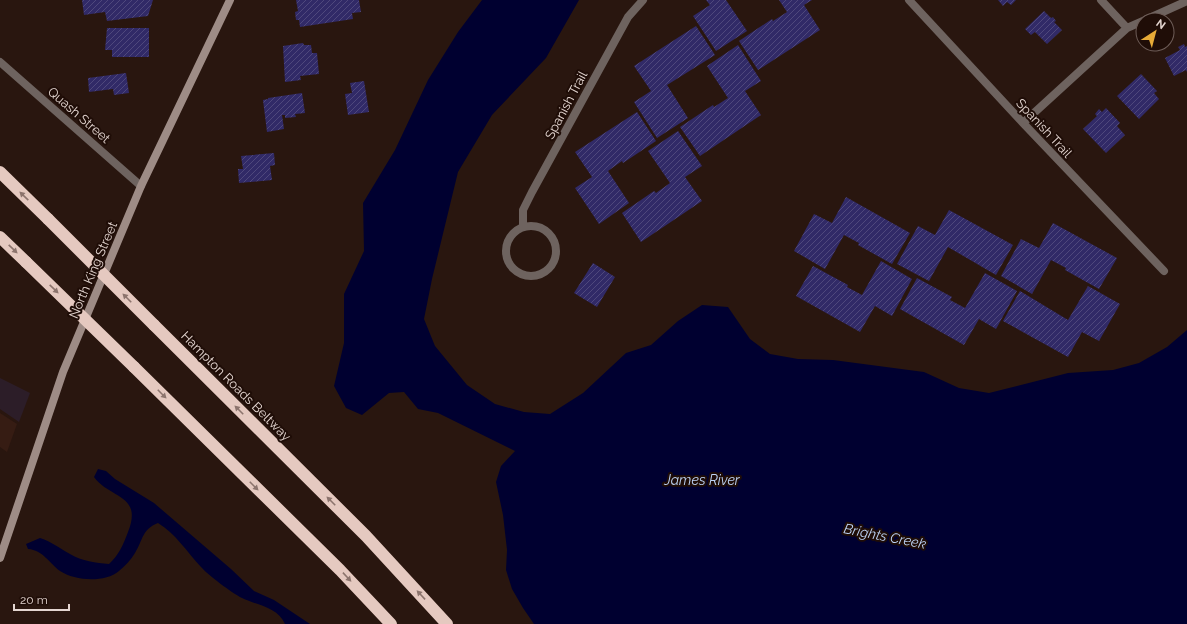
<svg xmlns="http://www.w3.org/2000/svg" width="1187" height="624" viewBox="0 0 1187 624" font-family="Raleway,sans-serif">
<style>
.industrial{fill:#2c1d28}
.built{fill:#361c13}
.water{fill:#000030}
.building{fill:url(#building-hatch)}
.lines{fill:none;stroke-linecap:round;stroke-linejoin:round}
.minor{stroke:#6e635f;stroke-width:8}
.secondary{stroke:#9e8c86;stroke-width:8}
.motorway{stroke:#e5c9c0;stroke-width:12}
.motorway-bridge{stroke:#e5c9c0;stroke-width:12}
.oneway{fill:#8c746d}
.labels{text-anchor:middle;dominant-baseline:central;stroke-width:4;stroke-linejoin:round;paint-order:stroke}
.street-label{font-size:13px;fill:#e4d6d1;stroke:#1f0d07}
.water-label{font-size:14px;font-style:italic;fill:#bed4f7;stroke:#1f0d07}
</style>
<defs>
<pattern id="building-hatch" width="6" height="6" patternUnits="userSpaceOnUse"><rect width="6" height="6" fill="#312a67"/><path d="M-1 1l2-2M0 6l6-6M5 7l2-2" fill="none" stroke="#4f487c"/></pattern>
</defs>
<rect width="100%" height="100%" fill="#29160f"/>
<path class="industrial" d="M0 378 30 393 19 422 0 409Z"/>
<path class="built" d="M0 413 17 424 7 452 0 447Z"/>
<path class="water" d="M482 0H579L546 58 492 115 458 172 432 279 424 319 435 346 467 385 495 404 524 412 550 414 583 393 626 353 651 345 678 321 702 305 728 307 750 339 770 354 798 359 833 360 924 372 959 388 989 393 1068 373 1113 370 1139 363 1167 347 1187 330V624H534L523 608 512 589 506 570 507 550 503 515 496 482 501 466 515 451 438 413 418 409 404 392 389 393 362 415 346 408 334 386 344 343V294L364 251 363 203 395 150 428 80 458 32Z
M98 469 106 471 115 479 154 503 231 569 254 591 274 600 310 624H285C278 607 256 605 242 598 232 593 208 575 201 567 187 552 175 533 158 523 142 529 143 540 135 553 131 560 125 566 119 571 105 583 75 581 60 571 49 563 43 550 28 549L26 544 40 538C52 542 59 548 70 554 82 561 96 563 109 564 119 555 123 545 128 532 143 494 110 499 94 477Z"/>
<path class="building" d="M82 0H153L148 16 107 21 105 12 84 15Z
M296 0H359L361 12 352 13 353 19 300 27 299 20H296L295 12 298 11Z
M706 0H726L747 31 716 51 693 16 710 5Z
M779 0H812L804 5 820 30 758 70 739 41 772 19 773 21 787 12Z
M998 0H1016L1011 5 1007 2 1003 6Z
M1044 11 1051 18 1053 17 1056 21 1054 22 1062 30 1047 44 1035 32 1031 35 1025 29Z
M696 26 715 55 667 85 688 118 657 138 634 102 651 91 634 66Z
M107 28H149V57H112V50H105Z
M303 43 304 45H311L312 53H317L319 74 300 76 301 80 285 82 283 46Z
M1184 44 1185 47 1187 46V72L1186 70 1174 76 1165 58 1180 50 1178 47Z
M738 45 761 81 745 91 761 115 700 156 680 127 713 105 714 107 728 98 707 66Z
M126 73 129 93 114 95 113 89 89 92 88 78Z
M1141 74 1157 91 1154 93 1159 99 1139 119 1117 96Z
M364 81 369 112 348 115 345 94 352 93 350 83Z
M302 93 305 113 295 114 296 117 285 118V115H282L284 129 267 132 263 100 268 99V98Z
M1106 108 1120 123 1117 126 1125 135 1106 153 1083 129 1097 116 1095 114 1099 109 1102 112Z
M637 112 656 141 623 163 622 161 608 171 629 203 599 224 575 188 592 177 575 152Z
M678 131 702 166 685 177 702 201 641 242 622 213 654 191 656 193 670 183 648 151Z
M274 153 275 165 270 166 272 180 239 183 238 169H243L241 156Z
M846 197 910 233 892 264 858 245 859 243 844 235 825 269 794 251 814 214 832 223Z
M949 210 1013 245 996 275 948 247 929 281 897 264 918 226 935 235Z
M1053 223 1117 258 1099 289 1065 270 1066 268 1051 260 1032 294 1001 276 1021 239 1039 248Z
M881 261 912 279 892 316 875 306 860 332 796 296 813 266 848 285 847 287 862 295Z
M593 263 615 277 597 307 574 293Z
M985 273 1017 291 996 329 979 319 964 345 900 309 917 278 952 297 950 300 965 308Z
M1088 286 1120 304 1099 341 1082 332 1068 357 1003 321 1020 291 1068 320Z"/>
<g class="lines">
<path class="minor" d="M909 0 1023 123 1164 271
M1101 0 1127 28
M1145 20 1187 1
M0 62 141 186
M1023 123 1127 28 1143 21
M506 251a25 25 0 1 1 50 0a25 25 0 1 1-50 0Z
M523 227V210L532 192 628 17 643 0"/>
<path class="secondary" d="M0 558 63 372 141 186 230 0"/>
<path class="motorway" d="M0 172 48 219
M0 237 26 262
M154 325 366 536 447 624
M134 367 340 570 391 624"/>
<path class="motorway-bridge" d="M48 219 154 325
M26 262 134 367"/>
</g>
<defs><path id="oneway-solid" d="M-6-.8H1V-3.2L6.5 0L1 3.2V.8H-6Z"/></defs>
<g class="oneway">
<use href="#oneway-solid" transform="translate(24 196) rotate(-136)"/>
<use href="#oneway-solid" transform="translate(13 249) rotate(44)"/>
<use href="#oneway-solid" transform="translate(54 289) rotate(44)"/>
<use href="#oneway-solid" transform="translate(127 298) rotate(-135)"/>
<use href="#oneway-solid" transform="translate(162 394) rotate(45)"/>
<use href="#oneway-solid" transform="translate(239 410) rotate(-135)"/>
<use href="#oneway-solid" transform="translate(254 486) rotate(45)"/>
<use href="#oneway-solid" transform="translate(331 501) rotate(-135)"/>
<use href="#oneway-solid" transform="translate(347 577) rotate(47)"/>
<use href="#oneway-solid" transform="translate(421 595) rotate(-133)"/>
</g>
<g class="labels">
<g class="street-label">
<text transform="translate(566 105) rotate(-62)">Spanish Trail</text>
<text transform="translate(79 115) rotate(41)">Quash Street</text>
<text transform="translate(1044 128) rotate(47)">Spanish Trail</text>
<text transform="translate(93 270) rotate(-67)">North King Street</text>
<text transform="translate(236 386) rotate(45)">Hampton Roads Beltway</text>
</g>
<g class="water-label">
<text x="702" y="480">James River</text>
<text transform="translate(885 536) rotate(11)">Brights Creek</text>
</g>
</g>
<g transform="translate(1155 32) rotate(36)"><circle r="19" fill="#1f0d07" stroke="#6e5d58"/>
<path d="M0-3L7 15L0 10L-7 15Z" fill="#e8ab37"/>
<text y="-6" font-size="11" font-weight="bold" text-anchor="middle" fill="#e4d6d1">N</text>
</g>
<path d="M14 604v6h55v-6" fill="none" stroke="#e4d6d1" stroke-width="2"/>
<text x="20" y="604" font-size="12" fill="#e4d6d1" stroke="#1f0d07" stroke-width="3" paint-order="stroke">20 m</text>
</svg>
